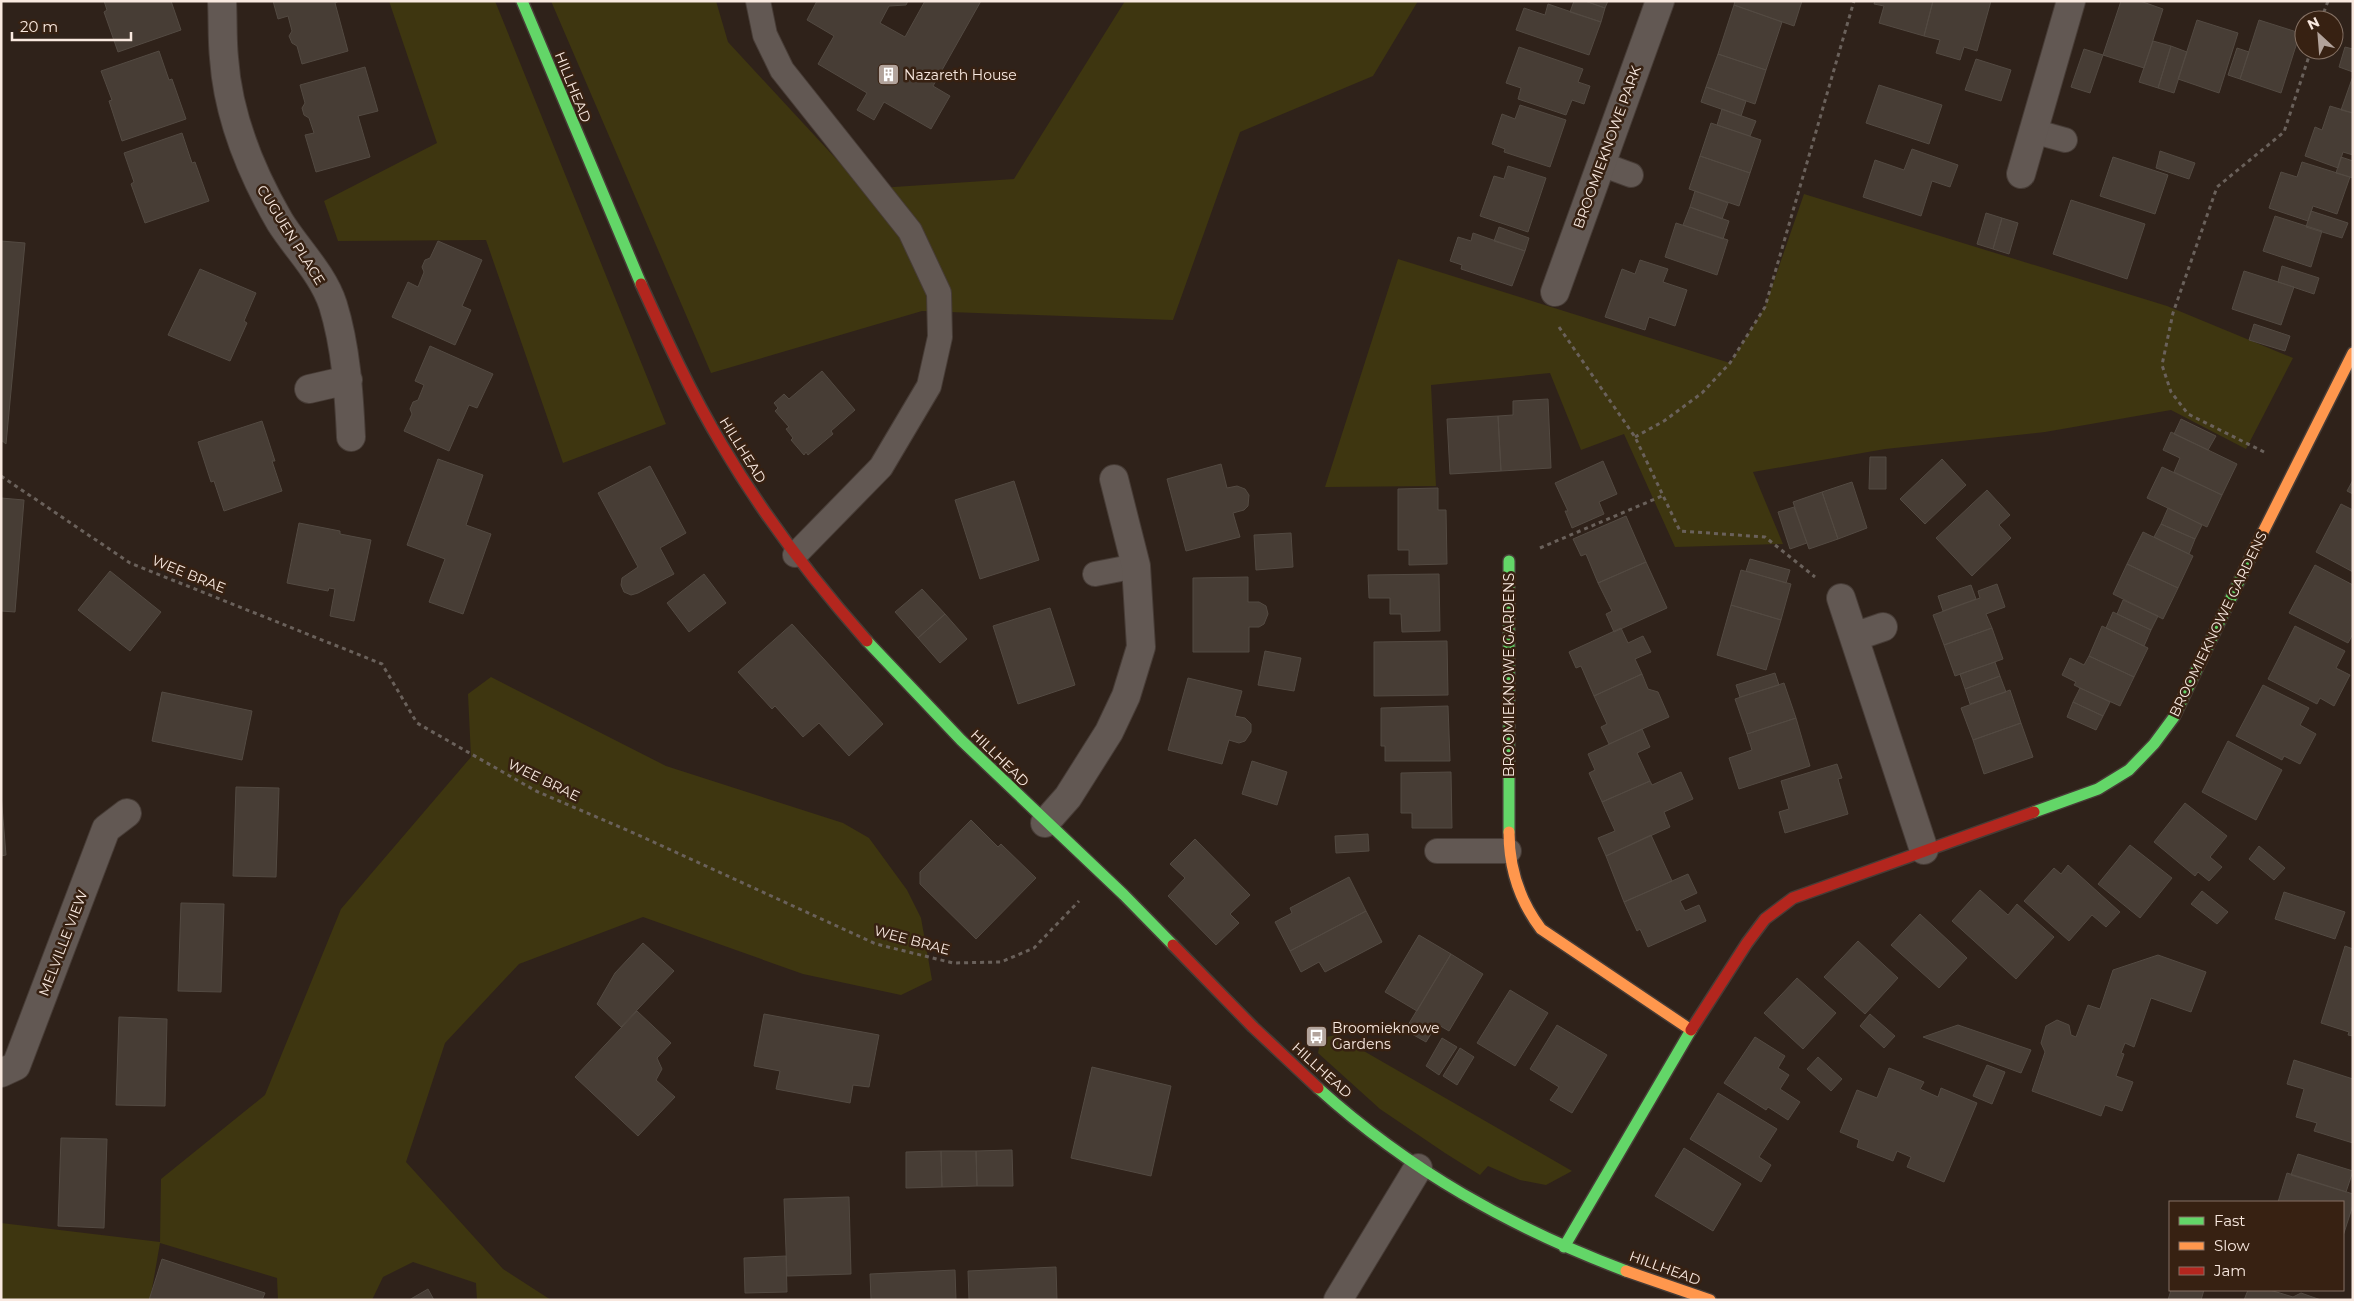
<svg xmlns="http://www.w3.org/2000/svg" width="2354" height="1301" viewBox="0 0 2354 1301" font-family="Montserrat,sans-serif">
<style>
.green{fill:#3e3610}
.building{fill:#473d35;stroke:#534a42}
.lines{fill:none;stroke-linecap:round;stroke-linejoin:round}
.lane-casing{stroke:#473c36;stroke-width:26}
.street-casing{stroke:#473c36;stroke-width:30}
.fast-casing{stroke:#473c36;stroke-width:14}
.slow-casing{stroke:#473c36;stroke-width:14}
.jam-casing{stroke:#473c36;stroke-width:14}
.path{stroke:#6a615b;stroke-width:3;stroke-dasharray:4 4;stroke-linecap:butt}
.lane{stroke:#625853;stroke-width:24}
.street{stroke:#625853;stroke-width:28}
.fast{stroke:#63d668;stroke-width:11}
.slow{stroke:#ff974d;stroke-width:11}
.jam{stroke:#b3261e;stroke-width:11}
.labels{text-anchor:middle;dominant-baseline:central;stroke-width:5;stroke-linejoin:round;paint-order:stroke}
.poi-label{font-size:14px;fill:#f9e9e0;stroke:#372112;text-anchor:start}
.street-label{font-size:14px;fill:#f9e9e0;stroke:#372112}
</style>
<rect width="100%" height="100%" fill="#2f221a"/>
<path class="green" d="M389 1H495L666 424 563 463 486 240 338 241 324 201 437 143Z
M551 1H716L728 42 864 189 1014 179 1125 1H1418L1373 76 1240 132 1173 320 922 311 711 373Z
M1804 194 2167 306 2293 358 2246 449 2171 410 2045 432 1885 449 1753 472 1783 544 1675 547 1624 434 1581 450 1550 373 1431 385 1436 486 1325 487 1398 259 1730 363 1765 307Z
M491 677 666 766 843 823 869 838 907 890 921 918 932 980 901 995 803 974 643 917 519 964 445 1043 406 1162 503 1269 551 1300H477L476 1283 413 1262 383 1277 372 1300H278L277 1278 160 1243 150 1300H1V1223L160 1242 161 1179 265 1095 341 909 471 757 468 694Z
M1336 1035 1572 1171 1546 1185 1520 1180 1488 1166 1480 1175 1445 1153 1380 1109 1318 1053 1321 1038Z"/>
<path class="building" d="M104 1H171L181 30 118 52 104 12 107 10Z
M273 1H339L335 3 348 51 302 64 297 46 292 43 289 36 292 31 288 16 278 19Z
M817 1H908L906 5 889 6 880 23 905 37 925 1H981L933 86 950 96 931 129 884 102 874 120 857 110 867 93 818 64 834 36 807 20Z
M1574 1H1585L1605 8 1601 22 1570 12Z
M1585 1H1608L1605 8Z
M1735 1H1802L1794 26 1734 5Z
M1875 1H1933L1924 36 1879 23 1884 6 1874 4Z
M1933 1H1991L1977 51 1964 47 1960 60 1936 53 1940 40 1924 36Z
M2121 1H2140L2163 9 2144 68 2103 55Z
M1548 4 1601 22 1589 55 1516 30 1524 8 1545 15Z
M1734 5 1782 22 1766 70 1718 54Z
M2197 20 2238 33 2219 93 2178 79Z
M2259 20 2300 33 2281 93 2240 79Z
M2153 41 2171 46 2158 88 2139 82Z
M2171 46 2187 52 2174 93 2158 88Z
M1519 47 1583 69 1578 82 1590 86 1584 104 1572 100 1566 115 1518 99 1521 88 1506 83Z
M2345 47 2353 49V72L2339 67Z
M2237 48 2249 52 2240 79 2228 75Z
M2084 49 2103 55 2090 93 2071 87Z
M159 51 169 80 172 79 186 119 122 141 109 101 112 100 101 71Z
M1718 54 1766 70 1755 104 1706 87Z
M1976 59 2011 70 2001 101 1965 90Z
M365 67 378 111 358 116 370 157 316 172 305 135 314 133 309 118 304 115 302 108 305 103 300 85Z
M2353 76V113L2341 110Z
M1879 85 1942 105 1929 144 1866 123Z
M1706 87 1746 101 1741 116 1701 102Z
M1520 105 1566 120 1550 167 1504 152 1505 149 1492 144 1502 114 1515 119Z
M2330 106 2353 113V155L2343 152 2338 168 2305 156 2315 127 2322 130Z
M1722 109 1756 121 1750 136 1717 125Z
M1711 123 1761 140 1750 173 1700 156Z
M182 133 192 163 195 162 209 201 145 223 131 184 134 182 124 153Z
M1912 149 1958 165 1950 187 1932 181 1921 216 1863 197 1875 160 1904 170Z
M2160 151 2195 163 2189 179 2156 168Z
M1700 156 1750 173 1739 206 1689 189Z
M2113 157 2168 175 2155 214 2100 196Z
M2341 157 2353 161V178L2336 173Z
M2302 162 2350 177 2337 214 2313 206 2308 221 2269 208 2281 172 2297 177Z
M1508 166 1546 178 1528 232 1480 216 1494 176 1504 179Z
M1695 191 1728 203 1722 219 1690 207Z
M2071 200 2145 224 2127 279 2053 254Z
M1690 207 1729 221 1723 239 1683 225Z
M2311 211 2348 223 2342 238 2306 227Z
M1986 213 2002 218 1993 249 1977 244Z
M2275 216 2322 231 2311 267 2263 251Z
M2002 218 2018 223 2009 254 1993 249Z
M1676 223 1728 240 1717 275 1665 257Z
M1499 227 1529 238 1525 251 1494 241Z
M1473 233 1525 251 1512 286 1461 269 1462 265 1450 261 1458 237 1471 241Z
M1 241 25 243 6 444 1 440Z
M438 241 482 260 462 306 471 310 455 345 392 317 408 282 418 287 424 272 422 267 425 260 430 258Z
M1640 260 1668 269 1663 282 1687 290 1675 326 1649 317 1645 330 1605 317 1622 269 1635 274Z
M2282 266 2319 278 2314 294 2278 282Z
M200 269 256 293 244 321 247 323 230 361 168 335Z
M2244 271 2294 287 2281 325 2232 309Z
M2254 324 2290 336 2285 351 2249 340Z
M430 346 493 374 477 408 469 405 449 451 404 431 412 414 410 409 413 402 418 400 424 385 415 381Z
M822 371 855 410 831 431 833 434 808 455 806 452 804 455 791 440 793 438 786 429 789 427 775 411 778 408 774 403 784 394 789 399Z
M1548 399 1551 468 1501 471 1498 416 1513 415V401Z
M1498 416 1501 471 1450 474 1447 419Z
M2181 419 2216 436 2208 450 2174 434Z
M262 421 275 461H272L282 491 224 511 214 481 211 482 198 442Z
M2171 432 2237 464 2222 495 2174 472 2180 458 2163 450Z
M1870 457H1886V489H1869Z
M438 459 483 475 466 525 491 534 463 614 429 602 445 559 407 545Z
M1942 459 1966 485 1925 524 1900 499Z
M1603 461 1617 494 1599 502 1604 514 1572 528 1565 511H1568L1555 483Z
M1221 464 1227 488 1237 486 1245 489 1249 495 1248 506 1244 510 1233 513 1240 537 1186 551 1167 479Z
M650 466 686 533 660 548 674 574 638 593 631 595 624 592 621 585 622 578 638 567 598 493Z
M2162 467 2222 495 2207 527 2147 498Z
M2353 480V494L2347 491Z
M1014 481 1039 560 980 579 955 500Z
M1852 482 1867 528 1838 539 1822 492Z
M1438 488V510H1446L1447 564 1409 565V550H1398V489Z
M1987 490 2010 515 1999 525 2011 538 1972 576 1936 538Z
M1822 492 1838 539 1809 549 1793 502Z
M1 498 24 500 15 612 1 611Z
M2341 504 2353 510V572L2316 552Z
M1794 507 1807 543 1790 549 1778 512Z
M2168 508 2202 525 2195 539 2161 524Z
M1626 516 1646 562 1598 583 1586 554 1581 556 1573 539Z
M299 523 340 531V534L371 540 354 621 330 616 335 589 329 588 328 591 287 583Z
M2161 524 2195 539 2189 554 2154 537Z
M2143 532 2193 556 2178 588 2127 564Z
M1291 533 1293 567 1256 570 1254 535Z
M1750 559 1790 570 1786 583 1746 571Z
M1646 562 1667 608 1614 632 1606 614 1612 611 1598 583Z
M2127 564 2178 588 2163 619 2113 594Z
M2315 565 2353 585V634L2348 643 2289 613Z
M1741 570 1791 584 1781 620 1731 605Z
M110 571 161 612 130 651 78 610Z
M704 574 726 603 689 632 667 603Z
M1439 574 1440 631 1402 632 1401 614H1390V598H1369L1368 575Z
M1248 577V602H1259L1266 606 1268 614 1264 624 1259 627H1249V652H1193V578Z
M1997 584 2005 607 1986 614 1992 628 1944 645 1933 615 1980 598 1978 591Z
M1971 585 1976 599 1943 611 1938 596Z
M922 589 945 614 918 638 895 612Z
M2123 600 2158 616 2151 630 2117 614Z
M1731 605 1781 620 1766 670 1717 655Z
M1050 608 1075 685 1018 704 993 626Z
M2113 612 2151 630 2144 646 2106 628Z
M945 614 967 639 940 663 918 638Z
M792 624 883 724 849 756 819 723 803 737 775 706 772 709 738 672Z
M2102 626 2148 648 2134 677 2089 656Z
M2295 626 2345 651 2336 668 2350 675 2334 706 2320 698 2317 704 2268 679Z
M1621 628 1628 643 1643 636 1651 652 1635 659 1642 674 1594 696 1581 666 1576 668 1569 652Z
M1992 628 2003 659 1955 676 1944 645Z
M1447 641 1448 695 1374 696V642Z
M1265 651 1301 658 1294 691 1258 685Z
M2089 656 2134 677 2120 706 2080 688 2074 685 2076 682 2062 675 2070 658 2084 665Z
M1995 662 2000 676 1965 689 1960 674Z
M1775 673 1779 685 1740 697 1736 685Z
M1642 674 1648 689 1658 692 1669 717 1609 744 1601 727 1607 724 1594 696Z
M2000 676 2006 692 1970 704 1965 689Z
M1188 678 1242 691 1235 716 1245 718 1251 724V732L1245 741 1239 743 1229 740 1222 764 1168 750Z
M1784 683 1796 718 1747 734 1735 699Z
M2263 685 2309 708 2300 725 2316 734 2300 764 2284 756 2282 760 2236 736Z
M2080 688 2110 702 2103 716 2073 702Z
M2010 690 2021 723 1973 740 1961 708Z
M162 692 252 711 242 760 152 741Z
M2073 702 2103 716 2096 730 2067 717Z
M1448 706 1450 761H1385V746H1381V708Z
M1796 718 1810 766 1739 789 1729 758 1752 750 1747 734Z
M2021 723 2033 757 1984 774 1973 740Z
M1642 729 1650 747 1637 753 1650 781 1602 802 1589 773 1595 770 1588 754Z
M2228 741 2282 770 2256 820 2202 792Z
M1252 761 1287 772 1277 805 1242 794Z
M1837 764 1842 778 1838 779 1848 814 1785 833 1779 812 1789 809 1781 781Z
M1451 772 1452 828H1412V813H1401V773Z
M1681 772 1693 799 1664 812 1670 827 1606 856 1598 838 1615 831 1602 802 1650 781 1652 785Z
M236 787 279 788 276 877 233 876Z
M1 794 6 855 1 856Z
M2185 803 2227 836 2210 857 2222 867 2209 881 2198 872 2195 876 2154 842Z
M971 820 998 847 1001 844 1036 878 976 939 920 884V872Z
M1368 834 1369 851 1336 853 1335 836Z
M1651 835 1672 881 1624 902 1606 856Z
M1195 839 1250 895 1230 914 1239 923 1216 945 1168 896 1185 878 1170 864Z
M2130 845 2172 878 2140 918 2098 884Z
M2259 846 2285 868 2274 880 2249 859Z
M2068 865 2120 912 2106 927 2092 915 2069 941 2024 901 2054 868 2061 874Z
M1688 874 1697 893 1680 901 1685 911 1699 905 1706 921 1648 947 1640 929 1637 931 1624 902Z
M1349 877 1366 911 1290 951 1275 922 1292 913 1290 908Z
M1980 890 2008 915 2017 904 2054 937 2016 979 1952 921Z
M2202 891 2228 912 2217 924 2191 904Z
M2284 892 2345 912 2335 939 2275 919Z
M181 903 224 904 221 992 178 991Z
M1366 911 1382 942 1325 972 1319 962 1301 972 1290 951Z
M1920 914 1967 958 1939 988 1891 945Z
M1419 935 1451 954 1417 1011 1385 992Z
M1858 941 1898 978 1865 1014 1824 977Z
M643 943 674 971 621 1027 597 1004 615 973Z
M2345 946 2353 949V1036L2348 1035 2349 1032 2321 1023Z
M1451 954 1483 974 1449 1031 1437 1024 1426 1042 1405 1030Z
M2158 955 2206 972 2191 1012 2151 998 2134 1047 2125 1043 2121 1053 2124 1054 2116 1076 2133 1082 2122 1111 2105 1105 2101 1116 2032 1091 2045 1052 2041 1043 2046 1026 2057 1020 2069 1025 2071 1035 2076 1037 2088 1005 2100 1009 2113 970Z
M1797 978 1836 1013 1803 1049 1764 1013Z
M1510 990 1548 1013 1515 1066 1477 1043Z
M637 1011 671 1043 657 1058 662 1069 656 1080 675 1097 638 1136 575 1077Z
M764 1014 879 1035 869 1087 853 1085 850 1103 776 1089 780 1071 754 1066Z
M1870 1014 1895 1036 1884 1048 1860 1026Z
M119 1017 167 1019 165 1106 116 1105Z
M1557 1025 1607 1055 1572 1113 1550 1100 1559 1087 1530 1069Z
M1958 1025 2031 1050 2021 1073 1923 1037Z
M1755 1037 1785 1056 1778 1068 1789 1075 1780 1089 1800 1102 1788 1120 1768 1107 1766 1110 1724 1083Z
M1442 1038 1457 1047 1439 1075 1426 1066Z
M1460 1048 1474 1057 1457 1085 1443 1076Z
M1818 1057 1842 1079 1831 1091 1807 1069Z
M2294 1060 2353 1079V1143L2314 1131 2317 1123 2296 1117 2304 1089 2287 1084Z
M1987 1065 2005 1072 1992 1104 1973 1096Z
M1092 1067 1171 1086 1151 1176 1071 1158Z
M1889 1068 1924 1082 1920 1089 1938 1097 1941 1088 1977 1103 1944 1182 1907 1167 1911 1157 1897 1151 1893 1161 1857 1147 1859 1140 1840 1132 1857 1090 1877 1098Z
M1718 1093 1777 1129 1759 1157 1771 1165 1761 1182 1690 1139Z
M61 1138 107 1139 104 1228 58 1226Z
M1684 1148 1741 1184 1713 1231 1655 1196Z
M1012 1150 1013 1186H977L976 1151Z
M941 1151H976L977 1186 942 1187Z
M941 1151 942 1187 906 1188V1152Z
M2298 1154 2353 1171 2346 1192 2291 1175Z
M2287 1173 2353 1194V1205L2343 1236V1202H2278Z
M849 1197 851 1274 787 1276 784 1199Z
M786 1256 787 1292 745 1293 744 1258Z
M162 1259 265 1293 262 1300H149Z
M1056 1267 1057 1300H969L968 1271Z
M955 1270 956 1300H871L870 1274Z
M428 1289 434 1300H409Z
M2171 1290H2204L2201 1300H2168Z
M2248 1290H2270L2293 1297 2301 1293 2321 1300H2244Z"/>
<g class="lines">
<defs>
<path id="lane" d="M758 1 765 35 782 70 910 231 939 293 940 337 929 386 881 467 795 555
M2033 131 2065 140
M1601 164 1631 175
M1095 574 1136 566
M1437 851H1509"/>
<path id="street" d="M222 1C223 20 222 39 224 58 228 117 251 172 280 222 297 249 323 274 333 305 346 347 349 394 351 437
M2021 174 2071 1
M1555 292 1660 1
M309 389 348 380
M1841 598 1924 850
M1854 637 1883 627
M1045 823 1068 797 1109 732 1126 696 1141 647 1136 566 1114 479
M1 1073 16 1066 106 829 127 813
M1338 1300 1418 1168"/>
<path id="fast" d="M522 1 641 284
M1509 561V832
M867 641 961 740 1124 895 1173 945
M2034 812 2098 789 2129 770 2154 744 2174 717 2253 552
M1318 1088C1410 1171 1510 1227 1626 1271
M1564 1247 1691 1030"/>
<path id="slow" d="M2253 552 2353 353
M1509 832C1509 868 1519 900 1541 929L1691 1030
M1626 1271 1710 1300"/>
<path id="jam" d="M641 284C666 339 691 393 722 445 763 515 813 580 867 641
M1173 945 1253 1027 1318 1088
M1691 1030 1747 943 1765 919 1793 898 2034 812"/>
</defs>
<use href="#lane" class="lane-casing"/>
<use href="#street" class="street-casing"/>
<use href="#fast" class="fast-casing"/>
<use href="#slow" class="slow-casing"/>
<use href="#jam" class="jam-casing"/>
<path class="path" d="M2321 20 2328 1
M1559 327 1635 437 1680 531 1765 537 1815 577
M1635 437 1664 421 1702 393 1730 363 1765 307 1854 1
M2264 452 2188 414 2171 392 2162 365 2173 313 2217 187 2284 132 2311 50
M1 476 130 563 382 664 417 723 536 791 636 834 876 944 953 963 1001 962 1034 948 1079 901
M1540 548 1662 496"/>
<use href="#lane" class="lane"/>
<use href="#street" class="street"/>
<use href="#fast" class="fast"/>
<use href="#slow" class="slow"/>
<use href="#jam" class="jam"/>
</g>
<defs>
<symbol id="building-square" viewBox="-11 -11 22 22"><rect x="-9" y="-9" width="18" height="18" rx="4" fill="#b2a39b" stroke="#372112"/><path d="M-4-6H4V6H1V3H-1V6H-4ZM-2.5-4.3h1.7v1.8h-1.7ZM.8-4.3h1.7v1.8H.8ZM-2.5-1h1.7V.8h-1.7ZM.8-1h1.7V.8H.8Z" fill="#fff"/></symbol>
<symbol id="bus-square" viewBox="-11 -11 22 22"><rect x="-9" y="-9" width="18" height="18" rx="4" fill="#b2a39b" stroke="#372112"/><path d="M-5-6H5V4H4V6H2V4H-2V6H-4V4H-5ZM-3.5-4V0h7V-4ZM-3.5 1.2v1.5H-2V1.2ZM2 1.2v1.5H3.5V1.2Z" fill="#fff"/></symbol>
</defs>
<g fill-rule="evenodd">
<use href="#building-square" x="876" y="62" width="25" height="25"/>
<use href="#bus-square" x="1304" y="1024" width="25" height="25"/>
</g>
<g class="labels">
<g class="poi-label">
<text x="904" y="75">Nazareth House</text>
<text x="1332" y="1028">Broomieknowe<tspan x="1332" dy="16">Gardens</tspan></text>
</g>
<g class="street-label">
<text transform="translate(573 87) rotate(68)">HILLHEAD</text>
<text transform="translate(1607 147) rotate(-70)">BROOMIEKNOWE PARK</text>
<text transform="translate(291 235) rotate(58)">CUGUEN PLACE</text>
<text transform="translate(743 450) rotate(58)">HILLHEAD</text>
<text transform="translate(189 574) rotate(22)">WEE BRAE</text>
<text transform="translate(2218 624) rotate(-64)">BROOMIEKNOWE GARDENS</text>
<text transform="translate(1509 675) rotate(-90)">BROOMIEKNOWE GARDENS</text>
<text transform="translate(1000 758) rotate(44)">HILLHEAD</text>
<text transform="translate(544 780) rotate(26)">WEE BRAE</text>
<text transform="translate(912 940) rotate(15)">WEE BRAE</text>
<text transform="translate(63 943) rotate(-69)">MELVILLE VIEW</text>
<text transform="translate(1322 1070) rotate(42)">HILLHEAD</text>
<text transform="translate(1665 1268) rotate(20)">HILLHEAD</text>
</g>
</g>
<rect width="2354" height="1301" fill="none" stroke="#f9e9e0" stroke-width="5"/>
<rect x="2169" y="1201" width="175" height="90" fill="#372112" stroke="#857164"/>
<rect x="2179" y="1217" width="25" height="8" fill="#63d668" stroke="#857164"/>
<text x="2214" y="1226" font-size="15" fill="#f9e9e0">Fast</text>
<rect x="2179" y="1242" width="25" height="8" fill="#ff974d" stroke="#857164"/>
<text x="2214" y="1251" font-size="15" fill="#f9e9e0">Slow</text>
<rect x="2179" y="1267" width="25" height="8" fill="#b3261e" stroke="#857164"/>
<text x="2214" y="1276" font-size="15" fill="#f9e9e0">Jam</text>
<g transform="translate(2319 35) rotate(334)"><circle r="24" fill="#372112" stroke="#857164"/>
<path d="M0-4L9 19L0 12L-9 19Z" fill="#b2a39b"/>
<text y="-8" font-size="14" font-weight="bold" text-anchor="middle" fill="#f9e9e0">N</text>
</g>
<path d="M12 32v8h119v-8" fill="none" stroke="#f9e9e0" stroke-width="2.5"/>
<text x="20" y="32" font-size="15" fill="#f9e9e0" stroke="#372112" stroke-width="4" paint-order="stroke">20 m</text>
</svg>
